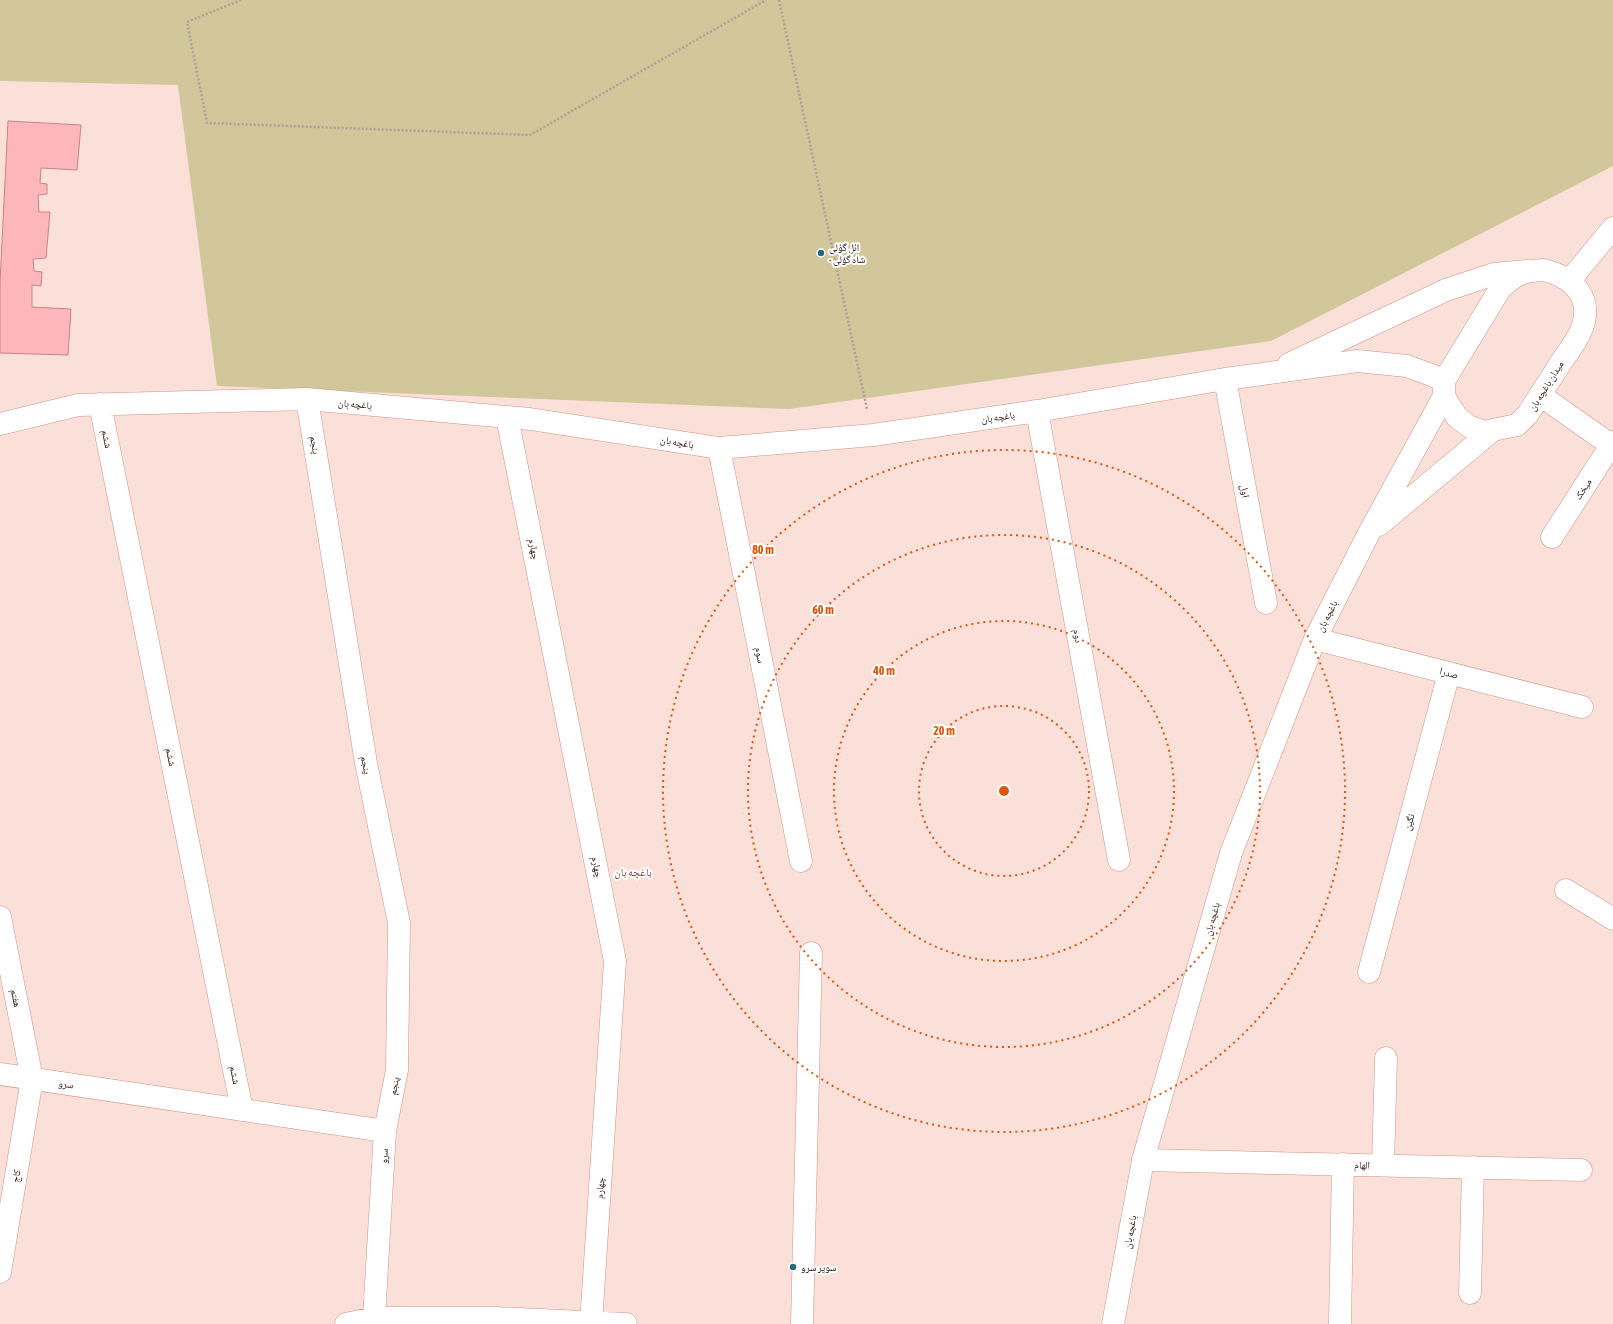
<svg xmlns="http://www.w3.org/2000/svg" width="1613" height="1324" viewBox="0 0 1613 1324" font-family="'Asap Condensed','Noto Naskh Arabic',sans-serif">
<style>
.green{fill:#d2c69b}
.building{fill:#fdb6bb;stroke:#c4858a}
.lines{fill:none;stroke-linecap:round;stroke-linejoin:round}
.minor-casing{stroke:#cf9283;stroke-width:23}
.major-casing{stroke:#cf9283;stroke-width:23}
.path{stroke:#b79d97;stroke-width:2.5;stroke-dasharray:2 2;stroke-linecap:butt}
.minor{stroke:#fff;stroke-width:22}
.major{stroke:#fff;stroke-width:22}
.ring{fill:none;stroke:#de550c;stroke-width:2;stroke-dasharray:2 4}
.poi-dot{fill:#256b7a;stroke:#fff;stroke-width:1.5}
.labels{text-anchor:middle;dominant-baseline:central;stroke-width:4;stroke-linejoin:round;paint-order:stroke}
.poi-label{font-size:10px;fill:#240e09;stroke:#fff;text-anchor:start}
.street-label{font-size:10px;fill:#240e09;stroke:#fff}
.neighbourhood-label{font-size:11px;fill:#7c4639;stroke:#fff}
.centre{fill:#de550c;stroke:#fff;stroke-width:2}
.ring-label{font-size:12px;text-anchor:middle;font-weight:bold;fill:#de550c;stroke:#fff;stroke-width:4;stroke-linejoin:round;paint-order:stroke}
</style>
<rect width="100%" height="100%" fill="#fbe0d9"/>
<path class="green" d="M0 0H1613V166L1271 341 789 409 217 386 178 85 0 81Z"/>
<path class="building" d="M8 121 81 125 77 170 41 168 40 183 47 184V194L38 195 39 212H50L46 258 33 259 34 271 42 272 41 286 32 285V307L71 309 68 355 0 353V283Z"/>
<g class="lines">
<defs>
<path id="minor" d="M1289 364 1446 290 1494 274 1527 271
M1225 379 1266 603
M1540 395 1611 445
M307 399 366 763 399 923 397 1070 385 1131
M100 404 242 1110
M1037 411 1119 860
M507 417 615 961 591 1323
M0 424 78 405 307 399 530 419 719 448 873 435 1037 411 1225 379 1357 361 1407 366 1434 376 1444 381
M719 448 801 861
M1552 537 1613 442
M1315 639 1582 707
M1566 890 1613 919
M0 917 32 1079 0 1272
M1369 972 1449 673
M0 1074 385 1131 374 1318H496L626 1324
M1143 1160 1581 1170
M1383 1165 1386 1058
M1470 1293 1473 1167
M1340 1323 1343 1164
M346 1324 374 1318
M802 1324 811 953"/>
<path id="major" d="M1543 270C1575 277 1595 300 1580 333 1574 345 1565 356 1558 367 1548 383 1538 398 1528 414L1517 425 1493 430 1485 432 1470 427 1457 417 1448 403 1444 396V381L1500 289C1516 274 1522 271 1543 270Z
M1570 280 1613 228
M1379 525 1493 430
M1113 1324 1143 1160 1231 853 1315 639 1369 533 1444 396"/>
</defs>
<use href="#minor" class="minor-casing"/>
<use href="#major" class="major-casing"/>
<path class="path" d="M241 0 187 22 207 123 530 135 766 0
M779 0 867 409"/>
<use href="#minor" class="minor"/>
<use href="#major" class="major"/>
</g>
<g class="ring">
<circle cx="1004" cy="791" r="85"/>
<circle cx="1004" cy="791" r="170"/>
<circle cx="1004" cy="791" r="256"/>
<circle cx="1004" cy="791" r="341"/>
</g>
<g class="poi-dot">
<circle cx="821" cy="253" r="4"/>
<circle cx="793" cy="1267" r="4"/>
</g>
<g class="labels">
<g class="poi-label">
<text x="829" y="247">ائل گؤلی<tspan x="829" dy="12">- شاه گؤلی</tspan></text>
<text x="801" y="1267">سوپر سرو</text>
</g>
<g class="street-label">
<text transform="translate(1546 386) rotate(-58)">میدان باغچه بان</text>
<text transform="translate(355 404) rotate(5)">باغچه بان</text>
<text transform="translate(998 417) rotate(-8)">باغچه بان</text>
<text transform="translate(107 439) rotate(79)">ششم</text>
<text transform="translate(677 442) rotate(9)">باغچه بان</text>
<text transform="translate(315 445) rotate(81)">پنجم</text>
<text transform="translate(1583 489) rotate(-57)">میخک</text>
<text transform="translate(1245 491) rotate(80)">اول</text>
<text transform="translate(534 549) rotate(79)">چهارم</text>
<text transform="translate(1327 616) rotate(-63)">باغچه بان</text>
<text transform="translate(1078 636) rotate(80)">دوم</text>
<text transform="translate(760 655) rotate(79)">سوم</text>
<text transform="translate(1449 673) rotate(14)">صدرا</text>
<text transform="translate(171 757) rotate(79)">ششم</text>
<text transform="translate(366 765) rotate(79)">پنجم</text>
<text transform="translate(1409 822) rotate(-75)">نگین</text>
<text transform="translate(597 867) rotate(79)">چهارم</text>
<text transform="translate(1212 919) rotate(-74)">باغچه بان</text>
<text transform="translate(16 998) rotate(79)">هفتم</text>
<text transform="translate(235 1075) rotate(79)">ششم</text>
<text transform="translate(66 1084) rotate(8)">سرو</text>
<text transform="translate(394 1086) rotate(-80)">پنجم</text>
<text transform="translate(384 1156) rotate(-87)">سرو</text>
<text transform="translate(1362 1165) rotate(1)">الهام</text>
<text transform="translate(16 1176) rotate(-81)">کاج</text>
<text transform="translate(600 1188) rotate(-86)">چهارم</text>
<text transform="translate(1130 1232) rotate(-80)">باغچه بان</text>
</g>
<g class="neighbourhood-label">
<text x="633" y="872">باغچه بان</text>
</g>
</g>
<circle cx="1004" cy="791" r="6" class="centre"/>
<g class="ring-label">
<text x="763" y="554">80 m</text>
<text x="823" y="614">60 m</text>
<text x="884" y="675">40 m</text>
<text x="944" y="735">20 m</text>
</g>
</svg>
